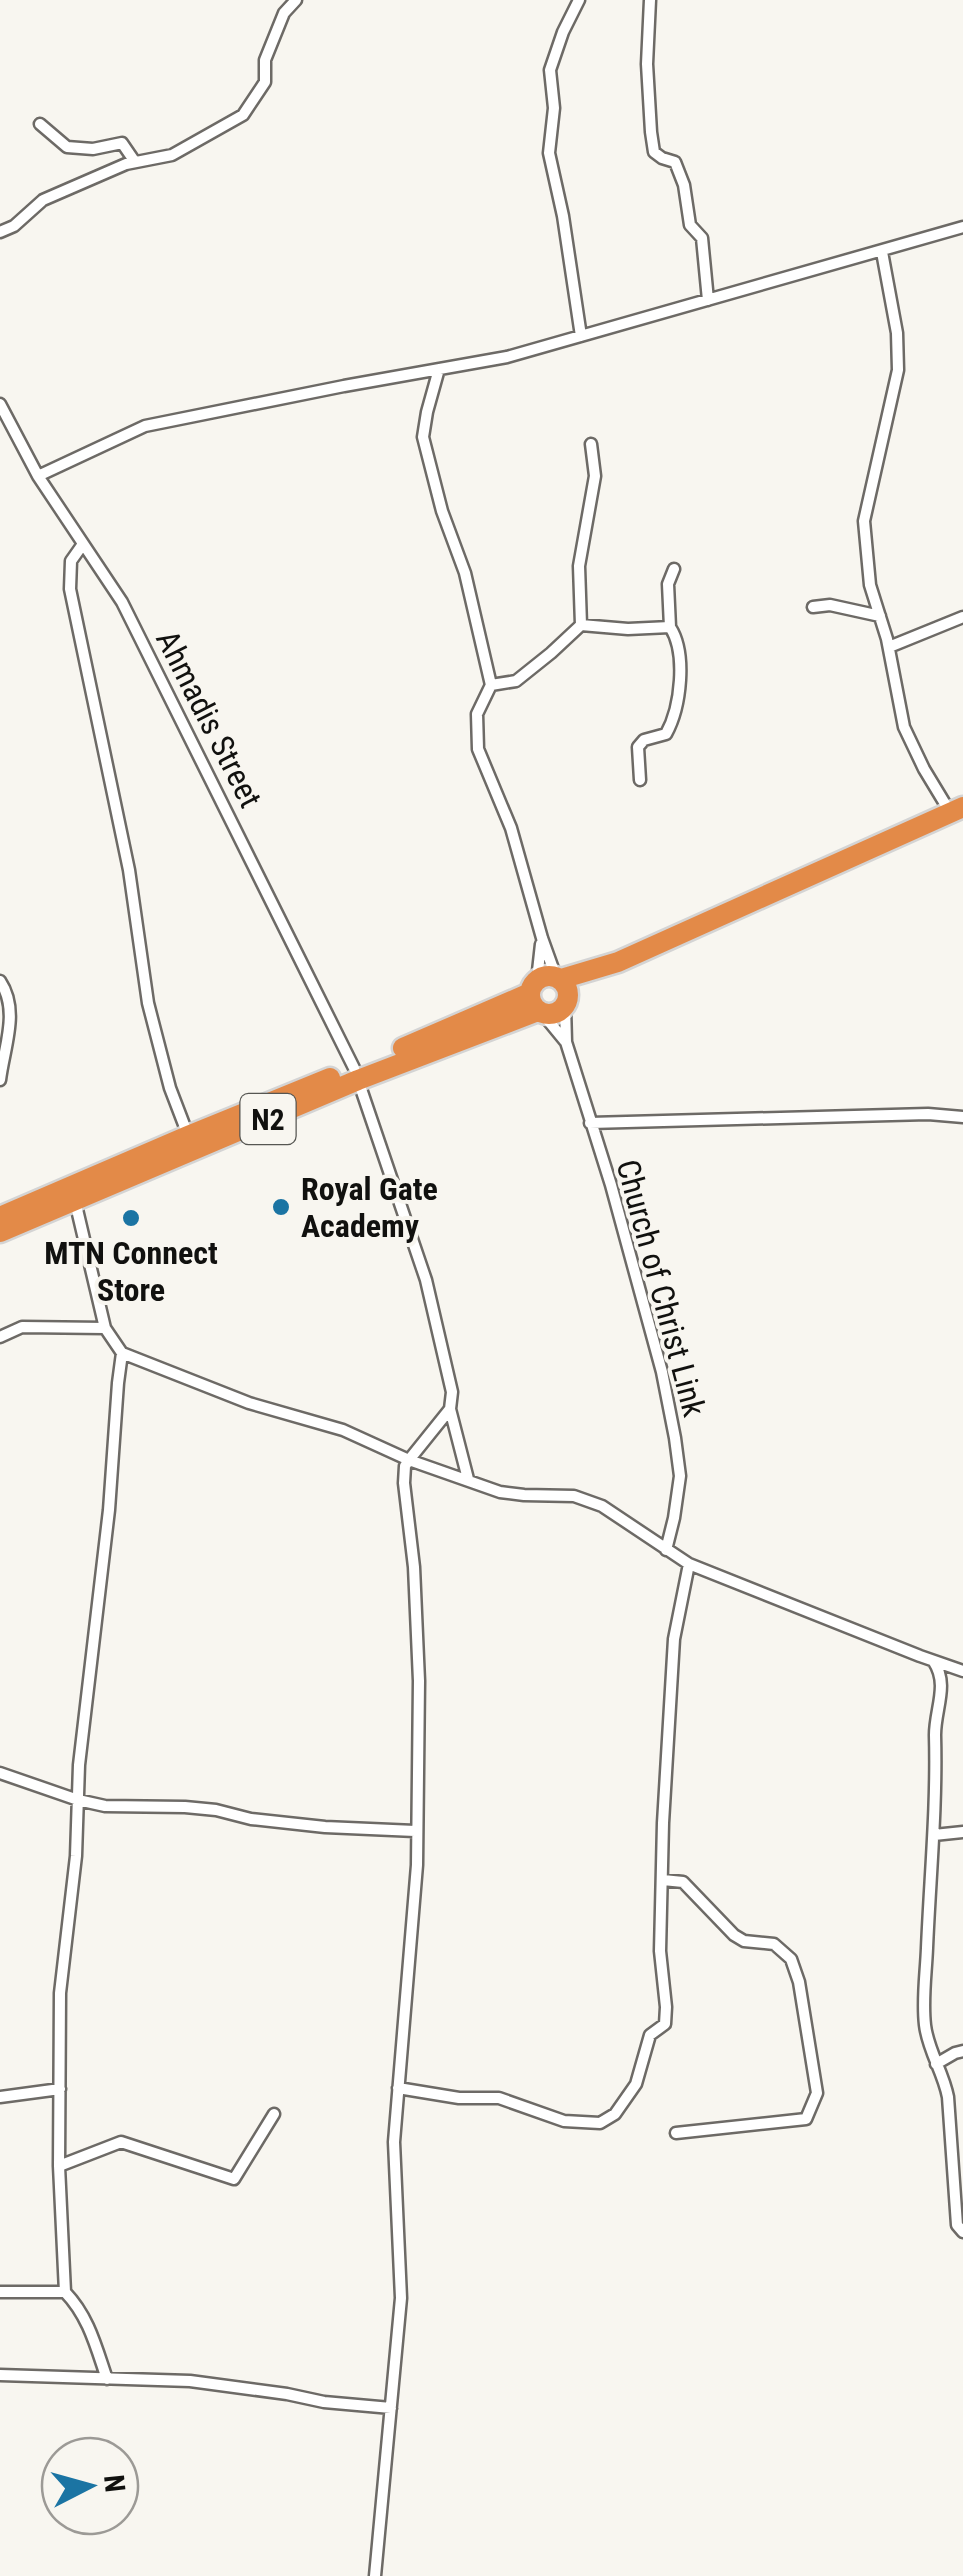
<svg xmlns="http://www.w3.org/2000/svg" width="963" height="2576" viewBox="0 0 963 2576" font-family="'Roboto Condensed',sans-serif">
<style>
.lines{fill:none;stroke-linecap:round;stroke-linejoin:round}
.street-casing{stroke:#6d6a66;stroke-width:15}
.highway-casing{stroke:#d4d4d4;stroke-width:25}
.street{stroke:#fff;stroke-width:10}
.highway{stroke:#e38a48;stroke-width:20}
.poi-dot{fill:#1b74a3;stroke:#f8f6f0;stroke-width:4}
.labels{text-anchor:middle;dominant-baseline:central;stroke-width:8;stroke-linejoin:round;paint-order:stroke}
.shield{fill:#f8f6f0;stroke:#565652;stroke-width:2.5}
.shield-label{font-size:30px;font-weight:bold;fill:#11110f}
.street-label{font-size:32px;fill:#11110f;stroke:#f8f6f0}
.poi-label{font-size:32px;font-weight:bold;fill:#11110f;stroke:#f8f6f0;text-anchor:start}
</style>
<rect width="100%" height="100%" fill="#f8f6f0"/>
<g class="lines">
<defs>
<path id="street" d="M579 0 563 32 550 70 554 108 549 153 563 216 581 336
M650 0 647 64 651 132 654 152 662 158 675 162 684 185 690 225 702 238 708 300
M40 124 67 147 93 149 122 143 135 162
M0 232 14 226 43 200 126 164 172 155 243 115 265 82V60L284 13 296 0
M882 252 897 333 898 370 864 521 870 585 887 639 904 727 924 769 950 812
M439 369 427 412 423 437 442 511 465 573 491 685 477 714 478 749 511 828 542 938 556 977
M0 404 38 476 122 602 354 1068
M38 476 145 426 344 386 507 357 963 227
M83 544 71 561 70 589 129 870 148 1003 170 1088 188 1135
M813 607 830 605 880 616
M581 625 628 629 670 627 668 584 674 569
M889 647 963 617
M491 685 516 681 551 653 581 625 579 566 595 476 591 444
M640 780 638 747 644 740 666 734C681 707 687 653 670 627
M537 980 541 944
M0 981C20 1011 4 1047 0 1080
M565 1006 566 1042 611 1185 662 1372 675 1438 680 1476 674 1518 666 1550
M542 1013 565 1041
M358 1080 426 1280 452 1392 450 1409 468 1479
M590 1123 928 1114 963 1117
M75 1201 105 1328 122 1353 249 1403 343 1430 409 1460 500 1492 524 1495 574 1496 602 1506 689 1564 920 1656 963 1671
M0 1337 22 1327 105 1328
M934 1662C949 1685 935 1709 935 1735 937 1807 930 1877 927 1948 926 1974 922 1999 925 2025 928 2051 943 2071 948 2097L957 2225 963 2232
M0 1773 78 1800 105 1806 185 1807 216 1810 251 1819 325 1827 415 1831
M934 1835 963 1832
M663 1880 683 1882 734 1935 744 1941 774 1944 791 1959 799 1982 817 2093 806 2119 676 2133
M936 2064 955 2053 963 2051
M398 2088 459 2098H499L564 2121 600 2123 615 2114 636 2084 650 2035 665 2024 666 2007 660 1951 663 1823 674 1639 689 1564
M0 2097 60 2089
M59 2166 121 2142 234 2179 274 2114
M0 2292H65
M0 2375 190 2381 287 2394 324 2402 391 2408
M107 2379C96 2347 89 2317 65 2292L59 2166 60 1993 76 1856 79 1765 109 1510 118 1383 122 1353
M375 2576 401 2298 394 2142 417 1865 419 1681 414 1567 404 1483 405 1466 409 1460 450 1409"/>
<path id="highway" d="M530 995a19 19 0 1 1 38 0a19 19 0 1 1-38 0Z
M561 979 618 962 963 807
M403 1048 530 993
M2 1216 188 1136 330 1078
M0 1232 358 1080 538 1011"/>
</defs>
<use href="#street" class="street-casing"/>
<use href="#highway" class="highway-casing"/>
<use href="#street" class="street"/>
<use href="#highway" class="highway"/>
</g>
<g class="poi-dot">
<circle cx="281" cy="1207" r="10"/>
<circle cx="131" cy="1218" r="10"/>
</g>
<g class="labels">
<rect class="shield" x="240.5" y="1094" width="55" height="50" rx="8"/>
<g class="shield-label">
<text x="268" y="1119">N2</text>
</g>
<g class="street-label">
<text transform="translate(209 719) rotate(63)">Ahmadis Street</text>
<text transform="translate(661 1288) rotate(75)">Church of Christ Link</text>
</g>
<g class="poi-label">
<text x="301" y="1189">Royal Gate<tspan x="301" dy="37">Academy</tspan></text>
<text x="131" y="1253" text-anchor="middle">MTN Connect<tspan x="131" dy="37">Store</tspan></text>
</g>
</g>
<g transform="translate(90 2486) rotate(84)"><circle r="48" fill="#f8f6f0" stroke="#9c9a96" stroke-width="2.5"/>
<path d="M0-8L18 38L0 25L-18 38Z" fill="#1b74a3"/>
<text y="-15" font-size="28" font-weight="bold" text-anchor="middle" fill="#11110f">N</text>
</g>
</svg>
